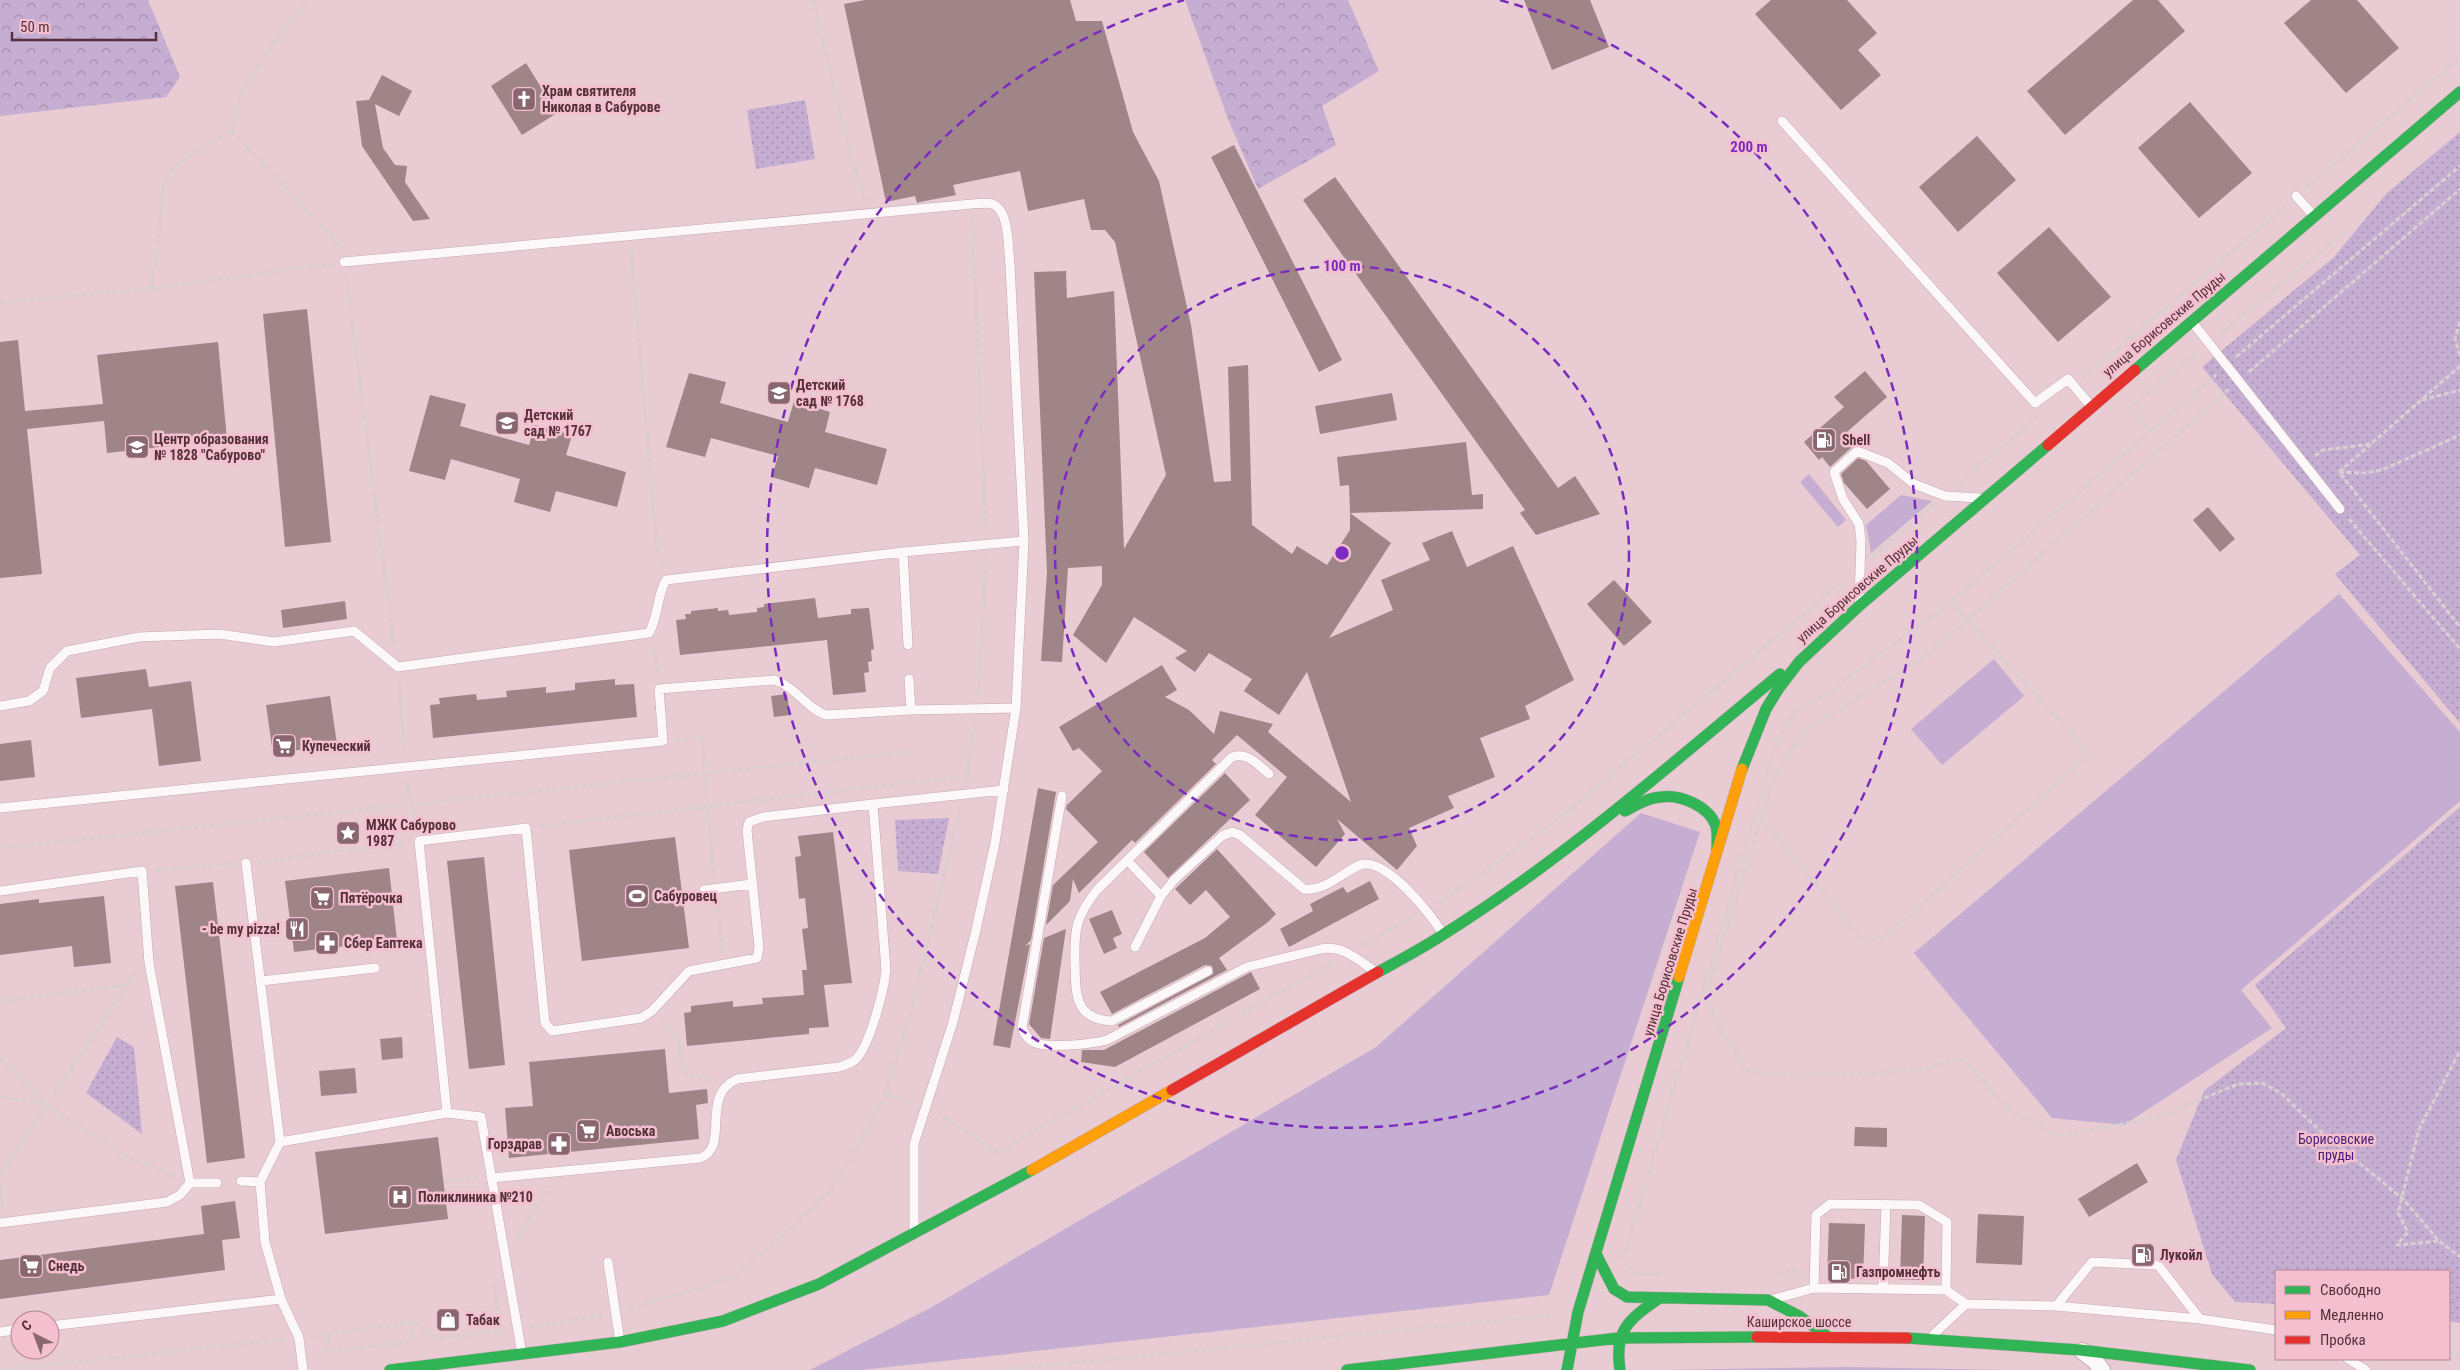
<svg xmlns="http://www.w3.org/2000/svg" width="2460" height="1370" viewBox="0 0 2460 1370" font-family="'Roboto Condensed',sans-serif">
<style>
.green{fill:#c6aed2}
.forest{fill:url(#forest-crowns)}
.park{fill:url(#park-dots)}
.building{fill:#9f8488}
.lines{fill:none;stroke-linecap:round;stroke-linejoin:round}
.lane-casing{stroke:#c6a9b1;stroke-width:10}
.street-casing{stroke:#c6a9b1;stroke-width:18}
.fast-casing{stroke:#c6a9b1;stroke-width:12}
.slow-casing{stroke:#c6a9b1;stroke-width:12}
.jam-casing{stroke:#c6a9b1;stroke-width:12}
.path{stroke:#d9cfd2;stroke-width:3;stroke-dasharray:5 2.5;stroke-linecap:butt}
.lane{stroke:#fcf7f8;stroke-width:9}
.street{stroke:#fcf7f8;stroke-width:16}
.fast{stroke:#30b455;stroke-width:11}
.slow{stroke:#ff9f0a;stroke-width:11}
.jam{stroke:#e5322d;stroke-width:11}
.ring{fill:none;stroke:#7b2cbf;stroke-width:2.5;stroke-dasharray:9 6}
.labels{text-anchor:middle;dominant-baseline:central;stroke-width:5;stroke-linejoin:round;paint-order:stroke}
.poi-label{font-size:14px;font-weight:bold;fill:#54313c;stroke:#f4bfce;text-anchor:start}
.street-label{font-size:14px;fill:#54313c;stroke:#f4bfce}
.park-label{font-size:14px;fill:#471e76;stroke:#f4bfce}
.centre{fill:#7b2cbf;stroke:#f4bfce;stroke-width:2.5}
.ring-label{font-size:15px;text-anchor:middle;font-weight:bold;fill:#7b2cbf;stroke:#f4bfce;stroke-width:5;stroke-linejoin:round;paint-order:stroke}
</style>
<defs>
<pattern id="forest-crowns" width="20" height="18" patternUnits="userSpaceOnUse" patternTransform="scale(1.25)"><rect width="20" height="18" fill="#c6aed2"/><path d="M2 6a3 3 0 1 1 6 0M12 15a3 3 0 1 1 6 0" fill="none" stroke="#a38eac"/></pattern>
<pattern id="park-dots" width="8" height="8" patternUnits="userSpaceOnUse" patternTransform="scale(1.25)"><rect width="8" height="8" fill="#c6aed2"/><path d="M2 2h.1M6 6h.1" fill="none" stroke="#a38eac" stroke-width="1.8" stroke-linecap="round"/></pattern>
</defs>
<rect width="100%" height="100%" fill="#e8cbd3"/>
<path class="green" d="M1809 474 1846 520 1838 527 1800 482Z
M1901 495 1932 501 1871 553 1866 525Z
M2339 594 2460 732V801L2241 990 2272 1028 2124 1125 2052 1118 1914 953Z
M1994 659 2024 696 1942 765 1911 729Z
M1641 813 1700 832 1549 1295 861 1370H810L932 1307 1376 1047Z
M1846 1367 2013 1370H1655H1660Z"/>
<path class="forest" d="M0 0H148L180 77 166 97 0 116Z
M1185 0H1348L1379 71 1322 106 1336 145 1258 189 1228 119Z"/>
<path class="park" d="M805 100 815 159 756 169 747 110Z
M2460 132V723L2335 574 2360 555 2202 367 2334 257 2386 194Z
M2460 807V1323L2449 1321V1271H2276V1304L2235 1302 2212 1274 2176 1160 2204 1091 2286 1028 2255 985Z
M949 818 938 874 898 871 895 820Z
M117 1037 134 1047 142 1134 86 1093Z"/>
<path class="building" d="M865 0H1070L1076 21H1102L1133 132 1159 181 1191 325 1214 482 1231 481 1228 367 1248 365 1252 525 1292 554 1297 546 1327 565 1350 530V513L1391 543 1329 638 1393 610 1381 580 1430 560 1422 543 1452 531 1467 567 1513 546 1574 680 1525 706 1530 719 1480 738 1495 777 1448 796 1454 808 1409 828 1417 846 1397 870 1337 819 1345 834 1316 867 1255 815 1287 777 1237 735 1212 760 1216 764 1135 843 1132 840 1079 893 1073 879 1070 901 1046 925 1053 885 1098 842 1066 809 1067 805 1102 771 1079 748 1073 751 1059 727 1162 665 1177 690 1165 697 1189 710 1214 734 1220 711 1273 724 1268 732 1351 802 1307 672 1279 715 1244 691 1252 679 1209 653 1195 672 1175 658 1187 651 1134 617 1106 663 1073 635 1102 585V566L1068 568 1062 662 1041 661 1047 572 1034 272 1066 271 1067 298 1114 291 1124 549 1166 475 1115 242 1105 230H1091L1084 199 1028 211 1020 171 953 185 956 195 920 202 917 203 915 196 886 202 844 4Z
M1524 0H1590L1609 47 1552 70Z
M1771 0H1847L1877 33 1858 50 1881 75 1841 110 1755 14Z
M2133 0H2158L2185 31 2065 135 2027 91Z
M2311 0H2357L2399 48 2346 93 2284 23Z
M526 63 557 113 522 135 491 86Z
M382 75 412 91 399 116 375 104 383 148 395 165 407 166 405 182 430 219 413 221 362 146 356 101 369 100Z
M2190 102 2252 173 2199 218 2138 148Z
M1977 136 2016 180 1958 232 1919 187Z
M1234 145 1342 360 1319 372 1211 157Z
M1335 177 1558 488 1575 476 1600 514 1536 535 1520 513 1525 510 1303 200Z
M2049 227 2111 297 2058 342 1997 273Z
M307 309 331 542 285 547 263 314Z
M18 340 25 411 103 404 97 355 218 342 227 440 107 453 104 421 27 429 42 574 0 578V342Z
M1865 371 1887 397 1848 431 1849 433 1845 437 1853 446 1830 467 1822 457 1819 460 1804 442 1844 407 1834 397Z
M689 373 726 382 720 403 788 422 794 401 830 412 825 432 887 449 877 485 815 468 809 488 772 477 778 456 711 438 705 457 666 447Z
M1392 393 1397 420 1320 434 1315 406Z
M430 395 466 404 460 426 529 445 535 425 572 435 566 455 626 472 617 507 556 491 550 512 514 502 520 479 451 459 445 480 409 471Z
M1466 442 1472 495 1483 494V509L1350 513 1349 485 1340 486 1337 457Z
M1858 458 1866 461 1890 489 1867 509 1844 483 1841 474Z
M2208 507 2235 539 2220 552 2193 520Z
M1614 580 1652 622 1624 646 1587 604Z
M815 598 818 618 851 614V609L869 608 874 649 871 650 872 661 868 662 869 672 864 673 866 692 833 695 827 640 680 655 676 620 686 619 685 614H691V611L718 608V611L728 610 729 615 757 612V608L764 607V604Z
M345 601 347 619 283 628 281 610Z
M146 669 149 687 191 681 201 761 159 766 152 709 81 718 76 678Z
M615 679V685L634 684 637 717 433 738 430 705 440 704 439 698 476 694 477 700 507 697 506 691 546 687V693L575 690V683Z
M787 694 790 715 774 717 771 696Z
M330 696 337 744 273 754 266 705Z
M31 740 35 777 0 781V744Z
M1225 773 1250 800 1168 878 1144 852Z
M1038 788 1056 792 1031 940 1025 946 1030 944 1010 1048 993 1045Z
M833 832 852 983 824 985 829 1027 809 1028V1034L687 1046 684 1013 691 1012V1006L733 1001V1007L763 1004 762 998 804 995 802 970H807L802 929 808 928 805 898 799 899 795 857 801 856 798 836Z
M675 837 689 948 582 961 569 850Z
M1217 849 1276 914 1268 922 1219 958 1227 970 1119 1027 1118 1025 1213 974 1212 966 1205 965 1112 1014 1100 992 1205 938 1230 917 1206 890 1190 905 1175 889Z
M484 857 505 1065 469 1069 447 861Z
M389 868 397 940 294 952 285 881Z
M1370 881 1379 899 1289 947 1280 929 1313 911 1310 904 1343 887 1347 893Z
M213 882 245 1158 207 1163 175 886Z
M104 896 111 963 74 967 72 946 0 955V904L39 899V903Z
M1112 910 1122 934 1113 938 1117 948 1104 954 1089 919Z
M1066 929 1050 1039 1041 1038 1029 1024 1044 938Z
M1251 972 1260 989 1115 1067 1081 1062 1082 1050H1104Z
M402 1037 403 1058 382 1060 380 1039Z
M665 1049 669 1093 707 1089 708 1103 696 1105 699 1139 509 1158 505 1108 533 1106 529 1062Z
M355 1068 357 1093 321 1096 319 1071Z
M1855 1127 1887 1128V1147L1854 1146Z
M438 1137 448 1219 325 1234 315 1152Z
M2137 1163 2148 1182 2089 1217 2078 1199Z
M235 1201 240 1238 222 1240 225 1270 0 1299V1260L204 1234 201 1206Z
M1978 1214 2024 1216 2022 1265 1976 1263Z
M1902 1215 1925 1216 1923 1280H1900Z
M1829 1223 1865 1224 1863 1279 1827 1278Z"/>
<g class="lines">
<defs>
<path id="lane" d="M1782 121 2035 403 2068 379 2091 406
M2296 196 2314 216
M344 262 972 204C978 204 986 202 992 204 1010 209 1008 250 1010 265L1024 541 1016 708 995 843 976 930 953 1022 914 1144V1231
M2193 323 2340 509
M903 552 908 645
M1859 600 1861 541 1859 524 1843 499 1834 472 1857 451 1888 463 1914 484 1945 496 1979 498
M909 679 911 710
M0 706 29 701 43 691 50 668 67 651 139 637 219 634 274 642 354 631 398 667 649 633C659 615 656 598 666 580L903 552 1024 541
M1062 796 1022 1027C1024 1033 1027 1039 1033 1042 1047 1049 1091 1044 1107 1040L1247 967 1321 949C1343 945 1358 960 1376 972
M873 804 1004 790
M0 808 663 741 659 689 774 680C795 686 806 708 826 715L911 710 1016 708
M1127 860 1161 896
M246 863 280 1142 447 1113
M704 890 752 884
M0 891 142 871 149 963 190 1183
M1135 947 1161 896 1174 880 1222 836 1232 832 1240 835 1304 889C1324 892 1343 872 1360 865 1385 856 1432 915 1443 934
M1208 971 1112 1021C1073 1019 1076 992 1075 962 1075 949 1074 936 1078 923 1082 910 1089 900 1097 890L1232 757C1248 752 1257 764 1269 774
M261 981 375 968
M280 1142 260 1182 265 1242 281 1299 299 1338 303 1370
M491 1178 700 1158C731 1147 699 1096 737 1079L839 1067C845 1065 852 1063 856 1059 870 1045 884 990 886 970L873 804 763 817 749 822 747 830 759 947 757 958 689 971 652 1011 641 1018 552 1031 545 1023 526 828 419 841 447 1113 481 1117 522 1354
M241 1181 260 1182
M0 1223 167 1202 180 1195 190 1183H217
M608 1262 620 1342
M1814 1288 1816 1215 1830 1204 1919 1205 1947 1222 1946 1290
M1883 1289 1886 1204
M1774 1299 1814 1288 1946 1290 1966 1304
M2056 1306 2200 1319
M50 1326 281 1299
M0 1332 20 1329
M1934 1334 1966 1304 2056 1306 2092 1262 2158 1265 2200 1319 2276 1330
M2348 1359 2366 1370"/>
<path id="street" d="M2082 1351 2094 1360 2102 1370"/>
<path id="fast" d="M2135 370 2460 92
M1742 769 1766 709 1779 688 1799 662 1859 606 2048 445
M1625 811C1636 805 1648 798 1661 797 1680 794 1709 806 1716 826 1718 833 1717 842 1717 849
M1378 972C1400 960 1423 948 1444 934 1564 859 1671 764 1780 674
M1596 1254 1614 1289 1627 1297 1768 1300 1799 1316 1827 1336
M1907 1338 2080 1350 2250 1370
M390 1370 620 1342 723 1321 819 1284 1032 1170
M1347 1370 1618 1338 1757 1337
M1567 1370 1578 1312 1679 977
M1620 1370C1614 1331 1628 1320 1658 1299"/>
<path id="slow" d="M1679 977 1742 769
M1032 1170 1172 1090"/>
<path id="jam" d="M2048 445 2135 370
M1172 1090 1378 972
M1757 1337 1907 1338"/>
</defs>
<use href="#lane" class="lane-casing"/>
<use href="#street" class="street-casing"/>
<use href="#fast" class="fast-casing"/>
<use href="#slow" class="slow-casing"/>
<use href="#jam" class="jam-casing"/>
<path class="path" d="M813 0 851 158 865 200
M232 131 343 249
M232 131 240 94 274 41 309 0
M2306 188 2460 57
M972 217 986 531
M631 248 657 549 662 567
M346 275 394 645
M151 288 332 264
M0 303 151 288 157 253 164 180 176 166 212 141 232 131
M2460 322 2455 339 2460 356
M2219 335 2343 233
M2236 357 2460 166
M2249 372 2460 189
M2083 378 2286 206
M2229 389 1940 644 1899 673 1805 729 1774 777 1705 999 1743 1065 1750 1071 1792 1075 1869 1074 1924 1068 1958 1059 1967 1062 2000 1101 2016 1114 2059 1136 2158 1117 2238 1084 2262 1083 2281 1093 2318 1129 2403 1199 2439 1241 2460 1257
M2422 400 2460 390
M2151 432 2130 407 2198 352
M2371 444 2339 472 2460 627
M2315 456 2323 450 2371 444 2460 366
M2339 472 2367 473 2384 469 2460 435
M1959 483 2038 416
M2349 519 2460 649
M1873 556 1934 505
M653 645 658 676
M399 679 404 755
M978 695 986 557
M675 740 702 738 714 877
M1775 747 1792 714 1827 693 1951 602 2216 375
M407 781 416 829
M966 782 975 721
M1753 818 1762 821 1863 939C1875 940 1882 939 1892 931L2083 760 2086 753 2083 746 1951 602
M539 826 967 776
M0 848 906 752
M258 862 405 843
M156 870 234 864
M717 900 722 951
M1438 903 1550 826 1846 579
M1361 946 1415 916
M0 1001 126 985
M661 1019 679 1040 683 1071C691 1080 704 1075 713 1083
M0 1057 47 1105 118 1152 175 1177
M885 1094 911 1012 960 808
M0 1097 47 1105 136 970
M938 1113 997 1152 1332 963
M0 1174 47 1105
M444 1182 478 1177
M0 1184 3 1209
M516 1240 549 1186
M2438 1241 2397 1245 2408 1232 2398 1213 2419 1129 2460 1051
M1623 1260 1773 753
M1627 1267 1641 1274H1661
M1772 1278 1792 1269 1801 1277
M494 1283 500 1332
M629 1309 731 1278 777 1241 830 1191 859 1144 885 1094 913 1103
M530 1327 603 1315
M330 1333 326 1351 411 1342 414 1323
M311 1336 414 1322 433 1336 444 1338 504 1331
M2449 1353 2460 1355
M3 1370 285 1339
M1000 1370 1556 1315"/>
<use href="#lane" class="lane"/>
<use href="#street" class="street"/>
<use href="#fast" class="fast"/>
<use href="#slow" class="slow"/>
<use href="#jam" class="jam"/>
</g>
<g class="ring">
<circle cx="1342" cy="553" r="287"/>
<path d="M1500 0A575 575 0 1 1 1184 0"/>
</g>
<defs>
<symbol id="church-square" viewBox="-11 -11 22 22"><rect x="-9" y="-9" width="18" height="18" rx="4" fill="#886771" stroke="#f4bfce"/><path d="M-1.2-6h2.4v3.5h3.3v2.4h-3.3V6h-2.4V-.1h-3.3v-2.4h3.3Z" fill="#fff"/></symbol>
<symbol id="school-square" viewBox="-11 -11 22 22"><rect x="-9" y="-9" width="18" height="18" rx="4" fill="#886771" stroke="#f4bfce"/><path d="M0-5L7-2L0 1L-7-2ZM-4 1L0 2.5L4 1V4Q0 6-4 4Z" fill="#fff"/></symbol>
<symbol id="fuel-square" viewBox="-11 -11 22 22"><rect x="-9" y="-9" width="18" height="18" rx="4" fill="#886771" stroke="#f4bfce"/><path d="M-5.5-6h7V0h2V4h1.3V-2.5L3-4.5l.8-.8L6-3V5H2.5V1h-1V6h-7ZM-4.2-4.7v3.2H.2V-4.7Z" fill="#fff"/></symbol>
<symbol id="supermarket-square" viewBox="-11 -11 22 22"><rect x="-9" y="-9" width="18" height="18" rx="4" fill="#886771" stroke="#f4bfce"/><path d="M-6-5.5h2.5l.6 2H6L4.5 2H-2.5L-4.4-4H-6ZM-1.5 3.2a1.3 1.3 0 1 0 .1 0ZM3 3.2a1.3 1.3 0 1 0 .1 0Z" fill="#fff"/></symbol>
<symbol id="sight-square" viewBox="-11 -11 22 22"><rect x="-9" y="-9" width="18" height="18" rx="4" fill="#886771" stroke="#f4bfce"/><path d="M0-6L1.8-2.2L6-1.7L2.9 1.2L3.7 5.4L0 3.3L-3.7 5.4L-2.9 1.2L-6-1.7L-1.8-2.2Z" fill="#fff"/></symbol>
<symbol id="stadium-square" viewBox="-11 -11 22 22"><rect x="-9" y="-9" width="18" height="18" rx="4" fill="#886771" stroke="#f4bfce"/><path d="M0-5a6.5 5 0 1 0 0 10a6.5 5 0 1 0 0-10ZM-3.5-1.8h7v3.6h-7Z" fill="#fff"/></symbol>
<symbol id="restaurant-square" viewBox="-11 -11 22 22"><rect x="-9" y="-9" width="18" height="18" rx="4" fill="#886771" stroke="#f4bfce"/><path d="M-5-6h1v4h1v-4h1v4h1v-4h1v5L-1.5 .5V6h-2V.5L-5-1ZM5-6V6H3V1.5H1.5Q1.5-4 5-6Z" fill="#fff"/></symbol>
<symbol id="pharmacy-square" viewBox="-11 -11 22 22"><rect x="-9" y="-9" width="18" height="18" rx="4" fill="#886771" stroke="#f4bfce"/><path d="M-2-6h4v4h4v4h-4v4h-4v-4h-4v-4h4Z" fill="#fff"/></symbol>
<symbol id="hospital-square" viewBox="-11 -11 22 22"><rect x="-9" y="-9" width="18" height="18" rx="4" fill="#886771" stroke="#f4bfce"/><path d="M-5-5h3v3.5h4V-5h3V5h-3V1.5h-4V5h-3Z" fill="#fff"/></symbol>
<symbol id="shop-square" viewBox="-11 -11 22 22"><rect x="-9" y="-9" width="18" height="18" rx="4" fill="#886771" stroke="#f4bfce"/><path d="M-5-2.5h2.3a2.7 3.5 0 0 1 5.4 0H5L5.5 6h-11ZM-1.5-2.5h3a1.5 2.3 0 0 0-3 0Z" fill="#fff"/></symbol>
</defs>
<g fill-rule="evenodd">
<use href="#church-square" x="510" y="85" width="28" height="28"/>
<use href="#school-square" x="765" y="379" width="28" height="28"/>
<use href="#school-square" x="493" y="409" width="28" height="28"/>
<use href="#fuel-square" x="1810" y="426" width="28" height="28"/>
<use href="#school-square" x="123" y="433" width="28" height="28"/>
<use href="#supermarket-square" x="270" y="732" width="28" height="28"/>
<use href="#sight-square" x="334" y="819" width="28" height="28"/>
<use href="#stadium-square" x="623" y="882" width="28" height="28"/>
<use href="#supermarket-square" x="308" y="884" width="28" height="28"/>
<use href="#restaurant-square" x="283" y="915" width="28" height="28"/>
<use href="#pharmacy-square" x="313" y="929" width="28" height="28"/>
<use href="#supermarket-square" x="574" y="1117" width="28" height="28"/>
<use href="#pharmacy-square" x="545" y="1130" width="28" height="28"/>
<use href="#hospital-square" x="386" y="1183" width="28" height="28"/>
<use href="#fuel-square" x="2129" y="1241" width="28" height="28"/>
<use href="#supermarket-square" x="17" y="1252" width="28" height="28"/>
<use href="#fuel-square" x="1825" y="1258" width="28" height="28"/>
<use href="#shop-square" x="434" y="1306" width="28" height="28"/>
</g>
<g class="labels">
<g class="poi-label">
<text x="542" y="91">Храм святителя<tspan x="542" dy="16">Николая в Сабурове</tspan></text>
<text x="796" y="385">Детский<tspan x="796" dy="16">сад № 1768</tspan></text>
<text x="524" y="415">Детский<tspan x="524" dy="16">сад № 1767</tspan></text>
<text x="154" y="439">Центр образования<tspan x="154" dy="16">№ 1828 "Сабурово"</tspan></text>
<text x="1842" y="440">Shell</text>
<text x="302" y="746">Купеческий</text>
<text x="366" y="825">МЖК Сабурово<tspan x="366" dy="16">1987</tspan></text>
<text x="654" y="896">Сабуровец</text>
<text x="340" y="898">Пятёрочка</text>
<text x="280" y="929" text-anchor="end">- be my pizza!</text>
<text x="344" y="943">Сбер Еаптека</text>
<text x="606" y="1131">Авоська</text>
<text x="542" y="1144" text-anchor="end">Горздрав</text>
<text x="418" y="1197">Поликлиника №210</text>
<text x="2160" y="1255">Лукойл</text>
<text x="48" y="1266">Снедь</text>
<text x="1856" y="1272">Газпромнефть</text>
<text x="466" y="1320">Табак</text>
</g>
<g class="street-label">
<text transform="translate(2164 324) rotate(-40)">улица Борисовские Пруды</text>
<text transform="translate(1857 589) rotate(-41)">улица Борисовские Пруды</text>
<text transform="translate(1670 962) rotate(-73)">улица Борисовские Пруды</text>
<text x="1799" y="1322">Каширское шоссе</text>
</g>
<g class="park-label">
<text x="2336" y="1139">Борисовские<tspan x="2336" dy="16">пруды</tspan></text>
</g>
</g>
<circle cx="1342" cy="553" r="8" class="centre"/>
<g class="ring-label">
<text x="1749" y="152">200 m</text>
<text x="1342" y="271">100 m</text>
</g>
<rect x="2275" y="1270" width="175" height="90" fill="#f4bfce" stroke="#b48694"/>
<rect x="2285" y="1286" width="25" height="8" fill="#30b455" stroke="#b48694"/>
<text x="2320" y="1295" font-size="15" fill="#54313c">Свободно</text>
<rect x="2285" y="1311" width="25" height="8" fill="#ff9f0a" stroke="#b48694"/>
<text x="2320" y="1320" font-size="15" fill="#54313c">Медленно</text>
<rect x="2285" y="1336" width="25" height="8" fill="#e5322d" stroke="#b48694"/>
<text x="2320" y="1345" font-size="15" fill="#54313c">Пробка</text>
<g transform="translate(35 1335) rotate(318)"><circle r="24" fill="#f4bfce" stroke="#b48694"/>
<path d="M0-4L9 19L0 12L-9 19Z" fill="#886771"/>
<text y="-8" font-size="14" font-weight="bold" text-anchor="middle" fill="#54313c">С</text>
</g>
<path d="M12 32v8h144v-8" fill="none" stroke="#54313c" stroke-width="2.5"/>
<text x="20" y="32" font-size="15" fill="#54313c" stroke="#f4bfce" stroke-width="4" paint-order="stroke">50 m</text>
</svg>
